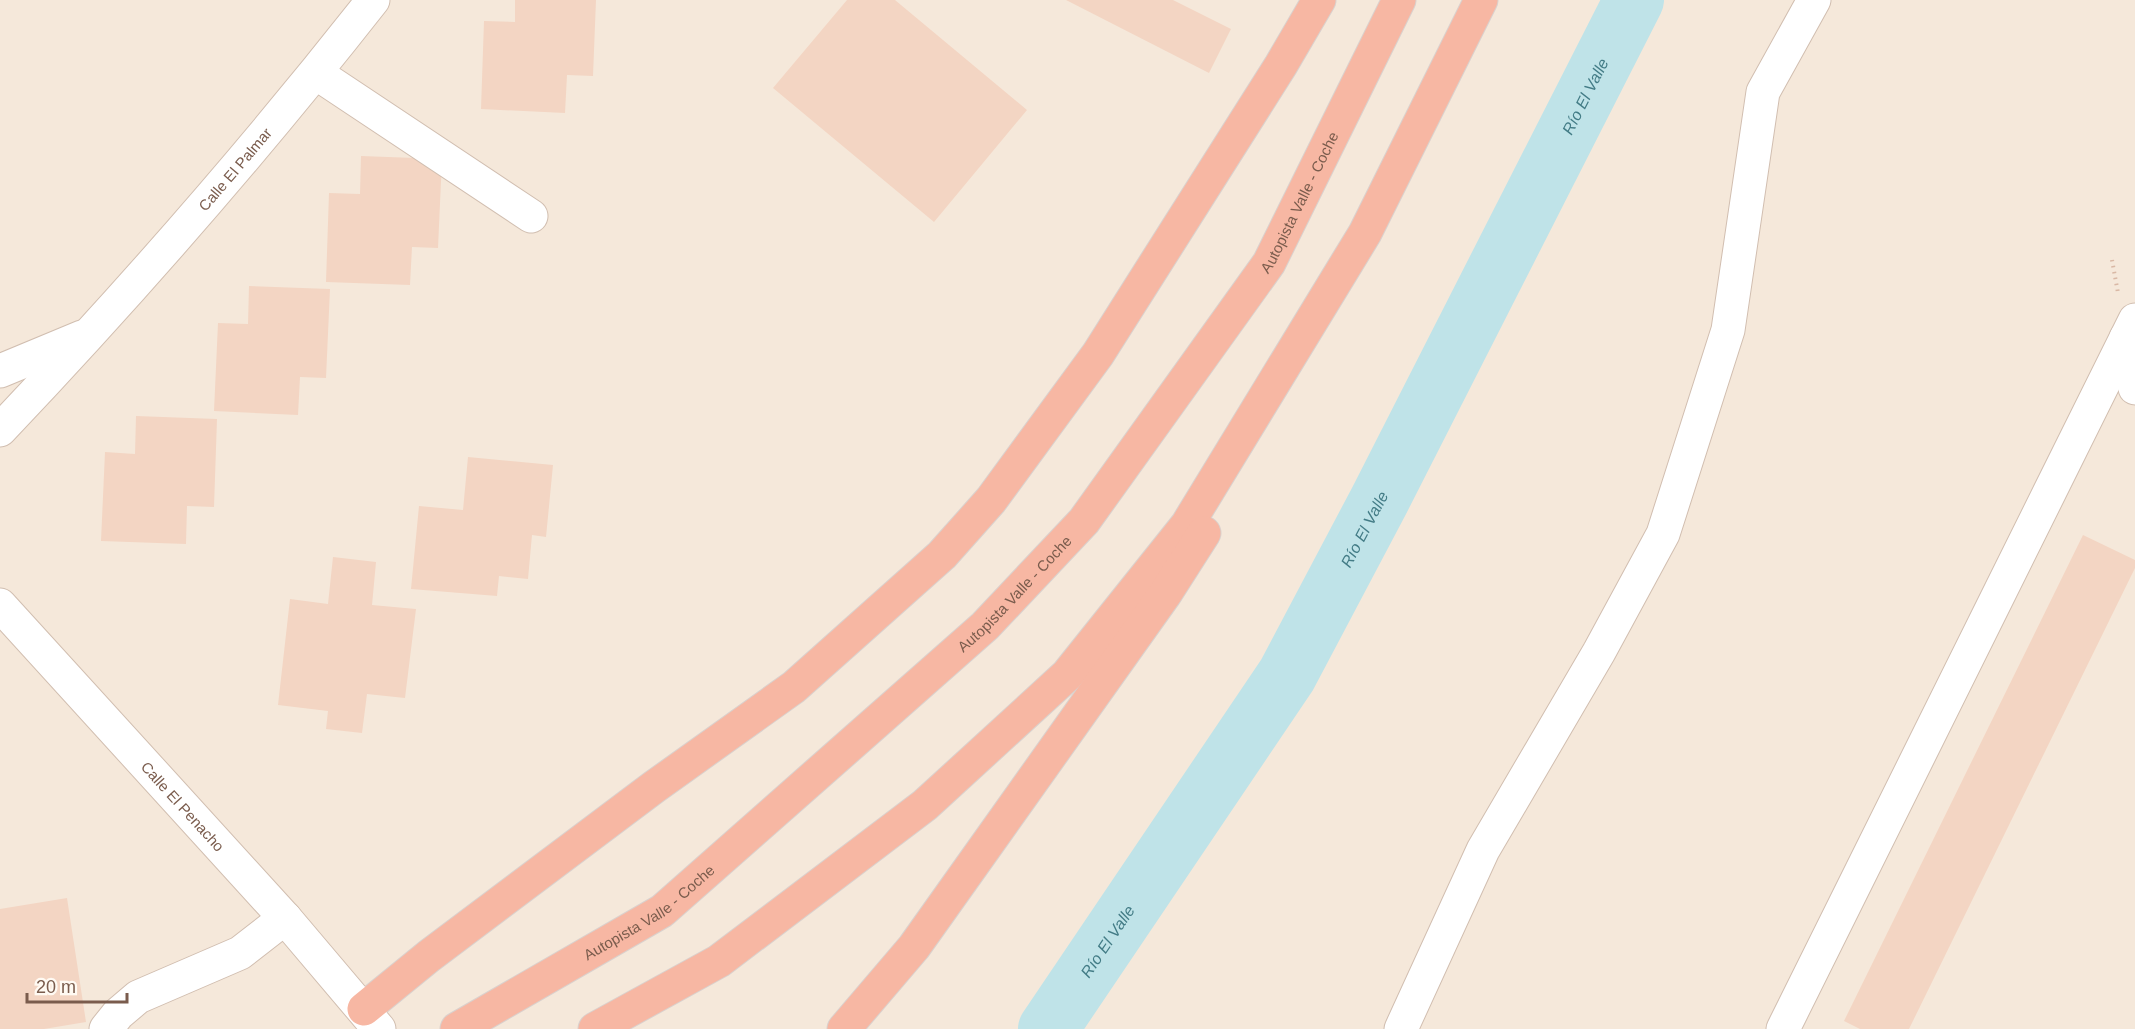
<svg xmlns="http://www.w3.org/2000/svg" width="2135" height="1029" viewBox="0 0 2135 1029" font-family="Arial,sans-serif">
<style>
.residential{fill:#f5e8da}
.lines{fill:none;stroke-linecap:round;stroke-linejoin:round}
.river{stroke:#bfe3e8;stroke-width:60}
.building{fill:#f3d5c3}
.minor-casing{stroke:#d1beb0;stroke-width:35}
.highway-casing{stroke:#dad1cd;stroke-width:35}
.path{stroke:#d9b8a5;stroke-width:4;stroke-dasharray:1.5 4.5;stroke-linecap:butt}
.minor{stroke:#fff;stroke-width:33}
.highway{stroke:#f7b7a3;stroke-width:33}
.labels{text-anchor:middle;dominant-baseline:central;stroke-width:6;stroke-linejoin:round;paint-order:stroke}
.street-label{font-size:15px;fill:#7a5c4d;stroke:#fffaf3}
.water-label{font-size:16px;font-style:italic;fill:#437c86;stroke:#fffaf3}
</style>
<rect width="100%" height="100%" fill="#fdf6ec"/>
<path class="residential" d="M0 0H2135V1029H0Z"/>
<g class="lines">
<path class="river" id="s1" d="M1048 1029 1287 675 1379 501 1634 0"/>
</g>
<path class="building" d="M515 0H596L593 76 567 75 565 113 481 109 484 21 515 22Z
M847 0H895L1027 110 934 222 773 88Z
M1066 0H1173L1231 29 1209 73Z
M361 156 442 159 438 248 412 247 410 285 326 282 329 193 360 194Z
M249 286 330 289 326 378 300 377 298 415 214 411 218 323 248 324Z
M136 416 217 419 214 507 187 506 186 544 101 541 105 452 135 454Z
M468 457 553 465 546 537 532 535 528 579 499 576 497 596 411 589 419 506 463 510Z
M2083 535 2135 560V568L1909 1029H1860L1844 1021Z
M333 557 376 562 372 605 416 609 405 698 367 694 362 733 326 729 328 711 278 705 290 599 328 604Z
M67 898 86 1022 44 1029H0V909Z"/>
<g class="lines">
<defs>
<g id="minor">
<path d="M316 73 531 216"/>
<path d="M2126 338 2135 388"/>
<path d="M0 371 82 337"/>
<path id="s2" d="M0 430C130 293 256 149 373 0"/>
<path id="s3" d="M0 605 285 918 379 1029"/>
<path d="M106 1029 118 1014 138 997 240 953 285 918"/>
<path d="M1401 1029 1483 850 1599 652 1663 534 1728 330 1763 92 1814 0"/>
<path d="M1783 1029 2135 320"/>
</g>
<g id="highway">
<path d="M364 1009 429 956 654 787 794 687 942 555 991 500 1098 354 1281 65 1319 0"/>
<path id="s4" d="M457 1029 662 911 985 626 1084 521 1269 263 1399 0"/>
<path d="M595 1029 719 961 925 805 1067 675 1187 525 1365 233 1481 0"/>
<path d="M844 1029 914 947 1165 594 1204 533"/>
</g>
</defs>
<use href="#minor" class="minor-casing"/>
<use href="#highway" class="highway-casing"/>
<path class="path" d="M2112 260 2118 293"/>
<use href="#minor" class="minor"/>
<use href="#highway" class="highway"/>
</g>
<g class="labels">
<g class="street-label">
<text stroke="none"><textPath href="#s2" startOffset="351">Calle El Palmar</textPath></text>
<text stroke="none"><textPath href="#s4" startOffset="1197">Autopista Valle - Coche</textPath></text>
<text stroke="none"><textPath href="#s4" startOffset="711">Autopista Valle - Coche</textPath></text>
<text stroke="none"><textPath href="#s3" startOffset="272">Calle El Penacho</textPath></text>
<text stroke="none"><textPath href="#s4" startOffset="225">Autopista Valle - Coche</textPath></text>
</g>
<g class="water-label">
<text stroke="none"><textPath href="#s1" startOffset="1078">Río El Valle</textPath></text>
<text stroke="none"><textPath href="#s1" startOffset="592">Río El Valle</textPath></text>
<text stroke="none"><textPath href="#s1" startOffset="106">Río El Valle</textPath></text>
</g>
</g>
<path d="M27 993v9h100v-9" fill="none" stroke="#7a5c4d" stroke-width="3"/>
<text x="36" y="993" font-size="18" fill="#7a5c4d" stroke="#fffaf3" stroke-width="4.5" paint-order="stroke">20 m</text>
</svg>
